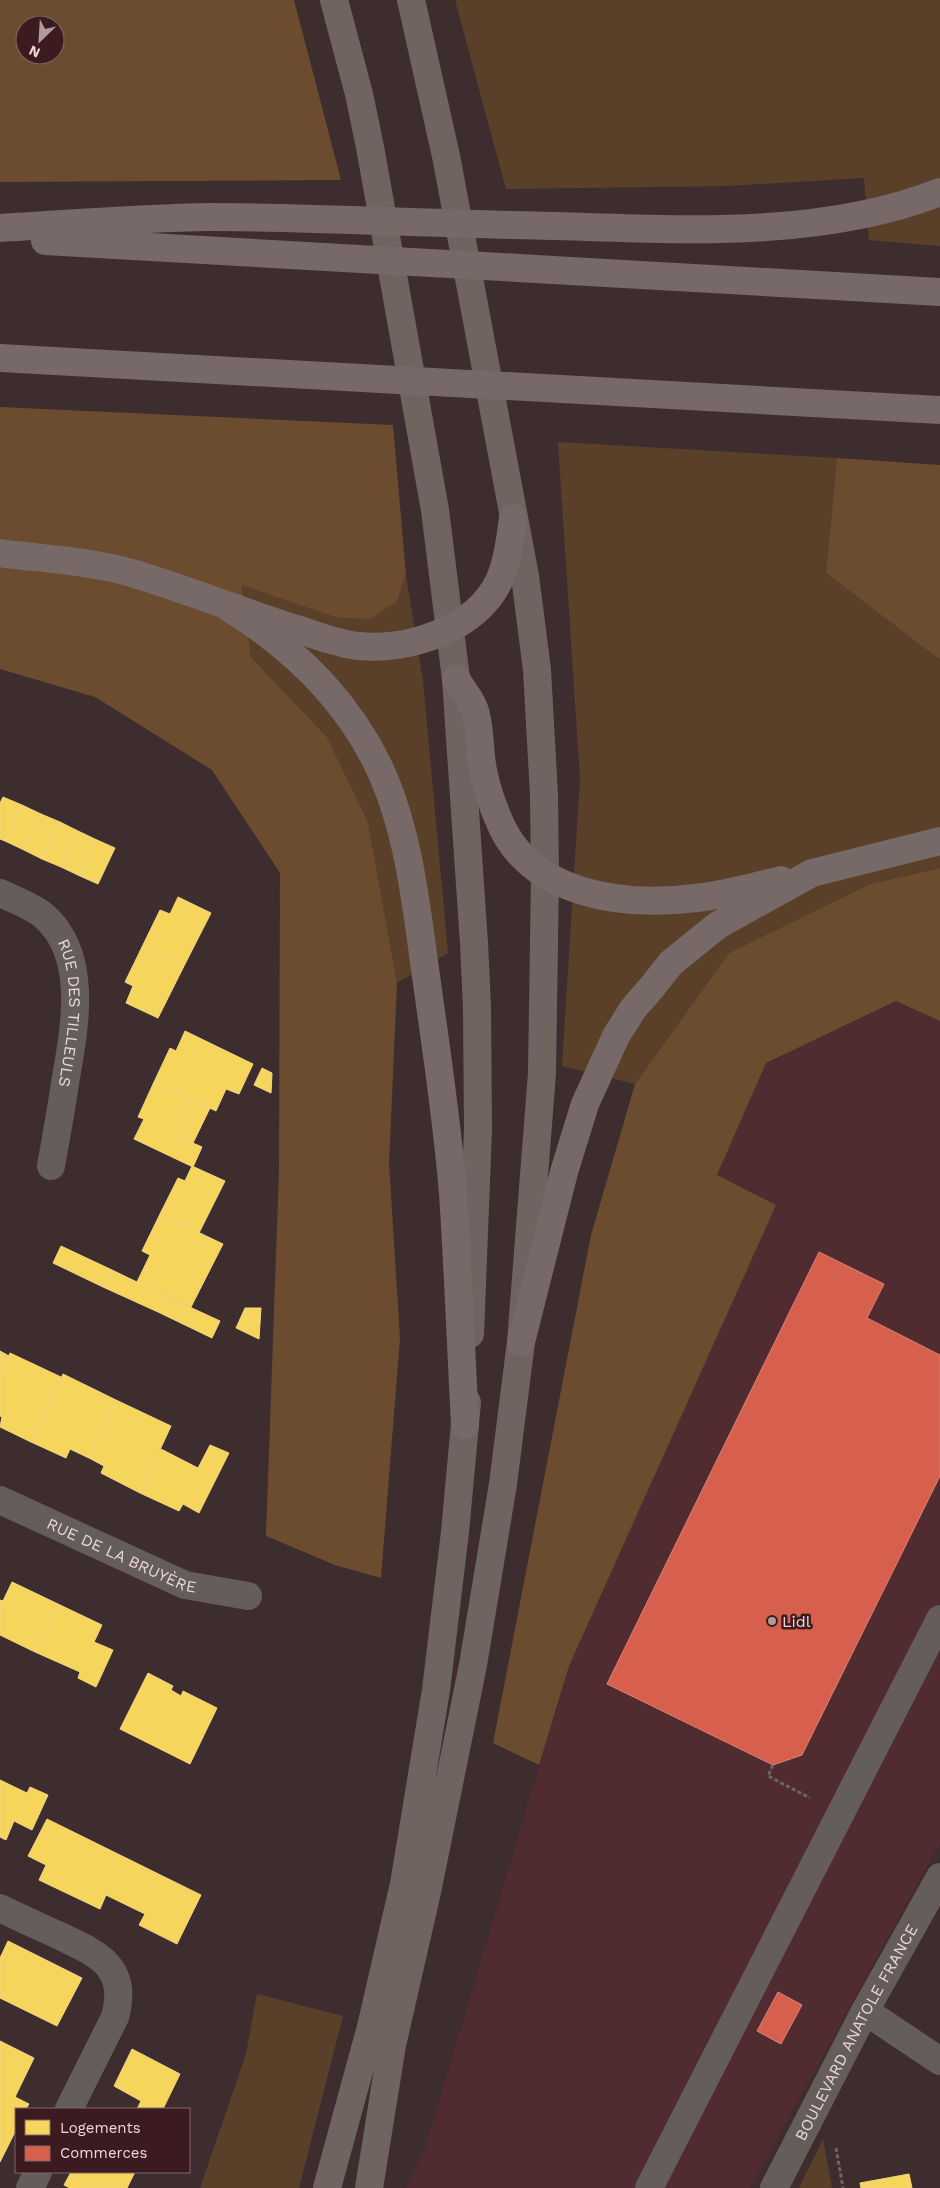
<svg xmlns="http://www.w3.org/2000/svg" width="940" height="2188" viewBox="0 0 940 2188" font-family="'Work Sans',sans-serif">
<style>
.built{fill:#502b30}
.green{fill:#5b4029}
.forest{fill:#6c4c2f;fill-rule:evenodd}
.homes{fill:#f6d55c;stroke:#f3d581}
.shops{fill:#d6604d;stroke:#dd8376}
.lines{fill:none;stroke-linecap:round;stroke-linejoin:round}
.path{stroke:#6e6565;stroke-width:3;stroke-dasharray:4 2.5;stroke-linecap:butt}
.minor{stroke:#655d5a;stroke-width:28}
.major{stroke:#706461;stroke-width:28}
.highway{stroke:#766967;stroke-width:28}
.poi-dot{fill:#af9b9c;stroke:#3b1b1f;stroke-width:2}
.labels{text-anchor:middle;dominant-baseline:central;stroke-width:5;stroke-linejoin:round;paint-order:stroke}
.street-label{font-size:16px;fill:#ecd6d7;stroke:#3b1b1f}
.poi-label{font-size:16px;fill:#ecd6d7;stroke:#3b1b1f;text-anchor:start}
</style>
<rect width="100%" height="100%" fill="#3e2d2f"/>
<path class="built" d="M896 1001 940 1021V1843L750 2188H406L426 2145 569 1666 775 1205 717 1175 766 1063Z"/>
<path class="green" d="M455 0H940V246L869 240 864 178 726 186 506 189Z
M558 442 837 458 826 573 940 660V868L870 884 729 953 635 1084 562 1066 580 779Z
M406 575 423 681 448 953 397 983 368 822 327 737 251 657 242 584 335 617 397 601Z
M257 1994 343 2016 299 2188H200L246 2054Z
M823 2139 832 2188H799Z"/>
<path class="forest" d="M0 0H294L341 180 0 182ZM25 25H55V55H25Z
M0 407 393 425 406 575 397 601 370 619 335 617 242 585 251 657 327 737 368 822 397 983 389 1163 400 1338 381 1578 335 1565 266 1536 279 1171 280 873 212 770 95 697 0 669Z
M837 458 940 465V660L826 573Z
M940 868V1021L896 1001 766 1063 717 1175 776 1205 569 1666 539 1765 493 1743 591 1235 635 1084 729 953 870 884Z"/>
<path class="homes" d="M3 797 22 805 5 841 0 839V803Z
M22 805 41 814 24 850 5 841Z
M41 814 60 822 42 859 24 850Z
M60 822 78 831 61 867 42 859Z
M78 831 97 840 80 876 61 867Z
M97 840 115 848 98 884 80 876Z
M178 897 211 913 184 966 142 947 160 910 170 914Z
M142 947 184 966 158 1018 126 1003 133 986 125 982Z
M185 1031 253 1064 239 1094 226 1089 216 1111 154 1082 170 1048 176 1051Z
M262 1068 272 1073 271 1093 254 1085Z
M154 1082 192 1100 175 1135 202 1147 193 1167 134 1139 144 1119 138 1117Z
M192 1100 210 1108 193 1143 175 1135Z
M192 1166 225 1181 199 1233 160 1214 178 1178 185 1181Z
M160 1214 223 1244 191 1307 137 1282 150 1255 142 1251Z
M61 1246 112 1270 103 1287 53 1263Z
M112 1270 166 1296 158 1312 103 1287Z
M166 1296 220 1321 212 1338 158 1312Z
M245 1308H261L259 1339 236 1328Z
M0 1351 9 1356 0 1375Z
M10 1353 61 1377 31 1442 0 1427 2 1417 0 1416V1375Z
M63 1374 116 1400 89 1458 70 1449 66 1458 31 1442Z
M116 1400 171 1426 140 1493 101 1473 104 1466 89 1458Z
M210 1445 229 1453 199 1513 183 1504 179 1511 140 1493 161 1449 198 1468Z
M12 1582 58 1604 35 1652 0 1635V1600L3 1601Z
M58 1604 102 1625 94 1642 113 1650 96 1687 78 1678 80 1672 35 1652Z
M148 1673 173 1686 171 1690 181 1696 183 1691 217 1708 190 1764 120 1729Z
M0 1780 27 1793 30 1787 48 1795 32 1830 14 1821 6 1840 0 1837Z
M47 1819 201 1895 177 1944 139 1925 145 1914 106 1895 100 1909 39 1880 46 1865 28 1856Z
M8 1941 82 1978 57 2026 0 1998V1958Z
M0 2041 34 2058 15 2097 29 2104 26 2109H16V2130L0 2162Z
M132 2049 180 2074 163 2109H137L141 2101 114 2086Z
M71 2172H135L127 2188H70L64 2185Z
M909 2174 912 2188H861L860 2183Z"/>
<path class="shops" d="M819 1252 884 1284 867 1318 940 1355V1476L802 1755 773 1765 607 1684Z
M778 1992 802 2005 781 2044 757 2031Z"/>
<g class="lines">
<path class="path" d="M773 1765 768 1776 810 1798
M836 2148 843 2188"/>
<g class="minor">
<path id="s1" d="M0 893C15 900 32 906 44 916 90 956 74 1031 65 1083 61 1111 56 1138 51 1166"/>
<path id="s2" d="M0 1500 185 1585 248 1596"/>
<path d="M0 1908C20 1918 40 1927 60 1936 98 1954 129 1967 115 2017L69 2109"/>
<path d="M865 2011 940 2061"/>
<path d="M30 2188 38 2172"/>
<path d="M649 2188 940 1619"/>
<path id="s3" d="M774 2188 865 2011 940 1877"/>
</g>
<path class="major" d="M334 0 359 94 370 147 435 510 456 679 474 943 477 1007 478 1130 470 1334
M327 2188 371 2027 404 1884 436 1690 455 1532 467 1402
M369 2188 392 2045 427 1892 473 1665 503 1484 521 1342 542 1073 545 875 544 795 537 670 525 576 446 156 411 0"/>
<path class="highway" d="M0 228C69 224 139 218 209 217 310 217 411 223 512 225 652 227 807 244 940 192
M45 241 940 292
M0 358 940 410
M0 553C44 559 92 561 135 574 188 590 240 611 293 628 314 634 337 644 359 646 409 651 476 629 499 581 508 561 510 539 513 518
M228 607C291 646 344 696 377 763 409 828 416 905 426 976 436 1048 447 1120 453 1193 458 1270 461 1348 465 1425
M456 679C462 689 474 703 476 715 481 734 479 755 484 775 487 789 492 804 498 818 528 896 624 907 696 898 725 895 753 887 781 880
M521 1342 564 1172 585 1104 616 1036 633 1009 652 987 671 963 718 925 812 873 940 841"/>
</g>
<circle class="poi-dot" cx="772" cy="1621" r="5"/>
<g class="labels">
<g class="street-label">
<text stroke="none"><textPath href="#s1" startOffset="155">RUE DES TILLEULS</textPath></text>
<text stroke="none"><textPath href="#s2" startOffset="134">RUE DE LA BRUYÈRE</textPath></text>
<text stroke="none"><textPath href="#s3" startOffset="176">BOULEVARD ANATOLE FRANCE</textPath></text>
</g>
<g class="poi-label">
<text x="782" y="1621">Lidl</text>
</g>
</g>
<rect x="15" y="2108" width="175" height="65" fill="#3b1b1f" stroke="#826669"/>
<rect x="25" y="2120" width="25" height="15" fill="#f6d55c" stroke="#826669"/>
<text x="60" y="2133" font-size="15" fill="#ecd6d7">Logements</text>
<rect x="25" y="2146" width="25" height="15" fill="#d6604d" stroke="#826669"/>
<text x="60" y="2158" font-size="15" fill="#ecd6d7">Commerces</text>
<g transform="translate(40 40) rotate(205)"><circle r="24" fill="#3b1b1f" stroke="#826669"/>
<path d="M0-4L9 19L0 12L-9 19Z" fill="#af9b9c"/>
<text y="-8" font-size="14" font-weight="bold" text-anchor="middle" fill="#ecd6d7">N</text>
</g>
</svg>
